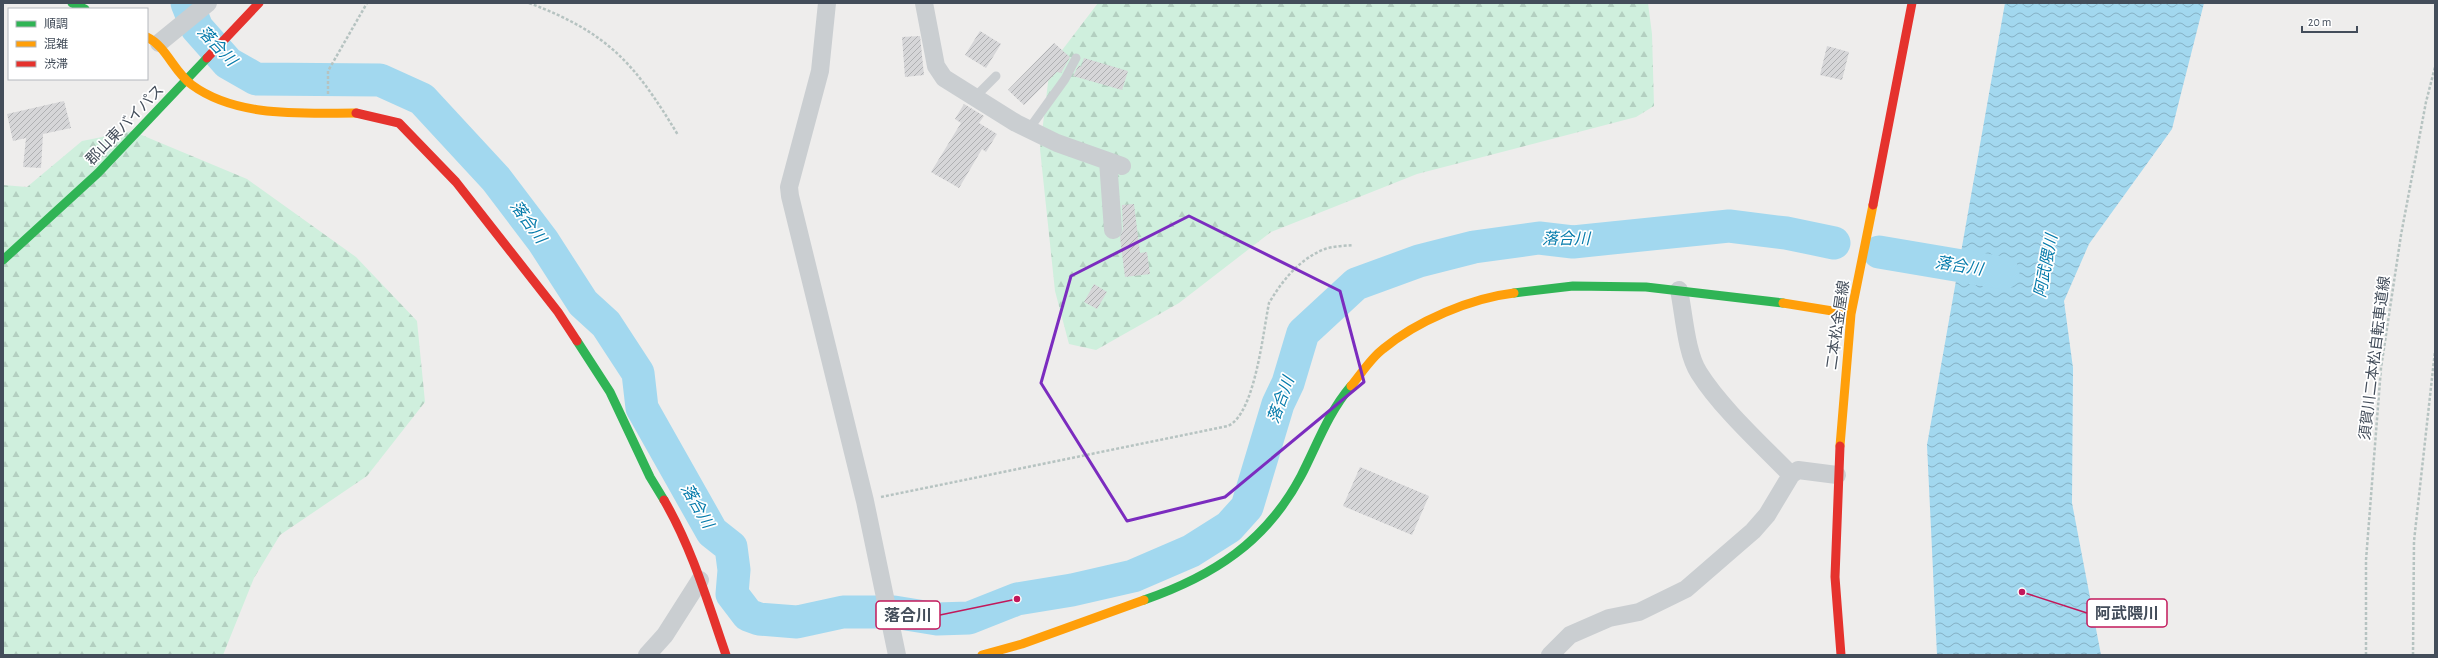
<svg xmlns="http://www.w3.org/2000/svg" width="2438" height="658" viewBox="0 0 2438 658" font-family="'Alegreya Sans','Noto Sans JP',sans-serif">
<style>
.forest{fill:url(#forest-firs)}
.water{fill:url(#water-waves)}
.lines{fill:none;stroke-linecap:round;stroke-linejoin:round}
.river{stroke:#a2d8ef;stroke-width:33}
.building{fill:url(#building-hatch)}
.path{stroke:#b6c3c1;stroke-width:2.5;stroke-dasharray:3 2;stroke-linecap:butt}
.lane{stroke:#caced1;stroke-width:9}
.street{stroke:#caced1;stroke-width:18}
.fast{stroke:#30b455;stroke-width:9}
.slow{stroke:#ff9f0a;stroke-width:9}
.jam{stroke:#e5322d;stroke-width:9}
.marked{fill:none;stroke:#7b2cbf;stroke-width:3;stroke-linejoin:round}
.labels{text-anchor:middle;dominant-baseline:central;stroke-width:3.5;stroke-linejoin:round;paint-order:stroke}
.street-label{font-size:15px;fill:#434d5a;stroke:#fff}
.water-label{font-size:16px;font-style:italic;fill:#057bab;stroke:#fff}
.leader{fill:none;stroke:#c2185b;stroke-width:1.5}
.callout-dot{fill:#c2185b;stroke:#fff;stroke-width:1.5}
.callout{fill:#fff;stroke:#c2185b;stroke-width:1.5}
.callout-label{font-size:16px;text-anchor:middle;font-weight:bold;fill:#434d5a}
</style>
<defs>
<pattern id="forest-firs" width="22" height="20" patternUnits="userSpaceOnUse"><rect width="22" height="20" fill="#cfefdd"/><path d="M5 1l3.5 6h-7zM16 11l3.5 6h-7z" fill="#b3cfc0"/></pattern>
<pattern id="water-waves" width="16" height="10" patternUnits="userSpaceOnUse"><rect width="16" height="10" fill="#a2d8ef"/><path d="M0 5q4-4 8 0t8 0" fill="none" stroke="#86b1c5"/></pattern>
<pattern id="building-hatch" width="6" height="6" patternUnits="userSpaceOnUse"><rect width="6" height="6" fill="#d6d6d8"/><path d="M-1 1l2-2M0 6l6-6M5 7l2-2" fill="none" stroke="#afb0b2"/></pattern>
</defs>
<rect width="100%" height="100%" fill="#eeedec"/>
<path class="forest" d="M1098 3H1648L1652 34 1654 106 1636 117 1417 174 1271 232 1179 303 1096 350 1069 344 1055 291 1040 149 1050 66Z
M132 131 247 179 356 257 417 321 425 402 367 476 280 535 254 578 223 655H3V185L27 187 82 141Z"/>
<path class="water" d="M2005 3H2204L2172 129 2089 244 2064 301 2073 368 2072 503 2101 655H1937L1927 445Z"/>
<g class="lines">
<path class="river" d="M187 3 197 28 228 63 256 79 380 80 422 99 496 179 543 241 583 303 606 324 638 373 642 408 712 532 731 547 734 570 732 594 748 615 759 619 797 622 843 612H894L937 619 969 618 1017 599 1072 590 1133 576 1191 551 1229 527 1247 507 1278 404 1288 383 1303 333 1356 284 1419 261 1474 247 1539 238 1573 242 1729 226 1786 233 1834 243
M1879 252 2003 273"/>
</g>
<path class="building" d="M980 31 1001 44 986 68 965 55Z
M920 36 924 75 905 77 902 37Z
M1054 43 1070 57 1061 73 1057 72 1024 105 1008 90Z
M1827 46 1849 52 1842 80 1820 75Z
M1084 58 1128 71 1122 90 1073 76 1079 65 1081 67Z
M64 101 71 128 43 134 41 168 23 167 26 138 13 141 7 114Z
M964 104 984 116 979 123 997 134 986 152 982 149 959 188 931 172 961 123 955 119Z
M1134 204 1140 253 1147 252 1150 274 1125 277 1120 237 1123 229 1122 205Z
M1094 284 1107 292 1097 309 1084 302Z
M1360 467 1429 496 1412 535 1343 506Z"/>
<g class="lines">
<path class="path" d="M529 3C609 33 635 64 678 135
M328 94V71L367 3
M881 497 1228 426C1255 414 1263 332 1269 303 1282 281 1299 259 1325 249 1333 246 1344 246 1353 245
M2366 655V560L2381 368 2401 235 2426 102 2435 67
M2413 655 2414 541 2435 351"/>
<path class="lane" d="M974 98 996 76
M1029 129 1065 79 1076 58"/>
<path class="street" d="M827 3 820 71 789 187 790 196 865 501 897 655
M924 3 936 66 944 78 1016 123 1057 143 1122 166
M159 43 208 3
M1108 161 1113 230
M1679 290C1684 314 1686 353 1699 373 1721 408 1762 445 1791 475
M647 655 665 635 700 580
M1550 655 1570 635 1609 618 1639 612 1686 589 1753 531 1767 515 1791 475 1798 470 1837 475"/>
<path class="fast" d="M72 3 85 9
M3 260 98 173 207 58
M1514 293 1573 286 1646 287 1783 303
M577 341 610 392 650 477 664 500
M1144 600C1213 576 1266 542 1301 476 1317 445 1328 413 1351 386"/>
<path class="slow" d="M147 37C167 47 173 71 192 85 237 118 303 113 356 113
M1783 303 1851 314
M1351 386C1361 374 1371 358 1383 349 1417 321 1471 298 1514 293
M1840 446 1851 314 1873 205
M982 655 1022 644 1144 600"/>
<path class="jam" d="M207 58 259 3
M356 113 399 123 456 182 558 312 577 341
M1873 205 1912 3
M1840 446 1835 577 1841 655
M664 500C692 548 708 603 726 655"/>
</g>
<path class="marked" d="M1189 216 1340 291 1364 382 1225 497 1127 521 1041 383 1071 276Z"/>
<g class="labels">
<g class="street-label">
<text transform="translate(125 125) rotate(-46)">郡山東バイパス</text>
<text transform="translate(1838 325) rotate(-82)">二本松金屋線</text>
<text transform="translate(2375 358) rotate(-83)">須賀川二本松自転車道線</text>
</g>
<g class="water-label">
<text transform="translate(217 46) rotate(46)">落合川</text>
<text transform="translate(528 222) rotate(54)">落合川</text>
<text x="1566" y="239">落合川</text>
<text transform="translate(1959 266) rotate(9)">落合川</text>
<text transform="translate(2046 266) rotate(-79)">阿武隈川</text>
<text transform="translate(1281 400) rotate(-70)">落合川</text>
<text transform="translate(697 506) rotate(60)">落合川</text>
</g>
</g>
<path class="leader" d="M2022 592L2087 613M1017 599L940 615"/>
<g class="callout-dot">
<circle cx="2022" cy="592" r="4"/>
<circle cx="1017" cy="599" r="4"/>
</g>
<g class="callout">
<rect x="2087" y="599" width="80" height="28" rx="4"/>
<rect x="876" y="601" width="64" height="28" rx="4"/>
</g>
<g class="callout-label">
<text x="2127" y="619">阿武隈川</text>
<text x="908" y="621">落合川</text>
</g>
<rect width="2438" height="658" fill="none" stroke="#434d5a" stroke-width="8"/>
<rect x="8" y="8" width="140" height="72" fill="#ffffff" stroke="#b4b8bd"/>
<rect x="16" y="21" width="20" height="6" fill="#30b455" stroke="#b4b8bd"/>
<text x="44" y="28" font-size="12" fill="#434d5a">順調</text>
<rect x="16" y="41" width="20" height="6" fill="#ff9f0a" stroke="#b4b8bd"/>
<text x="44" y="48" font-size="12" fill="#434d5a">混雑</text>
<rect x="16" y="61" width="20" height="6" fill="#e5322d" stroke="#b4b8bd"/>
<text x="44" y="68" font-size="12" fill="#434d5a">渋滞</text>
<path d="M2302 26v6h55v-6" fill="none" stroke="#434d5a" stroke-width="2"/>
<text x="2308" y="26" font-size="12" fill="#434d5a" stroke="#ffffff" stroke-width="3" paint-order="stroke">20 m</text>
</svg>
